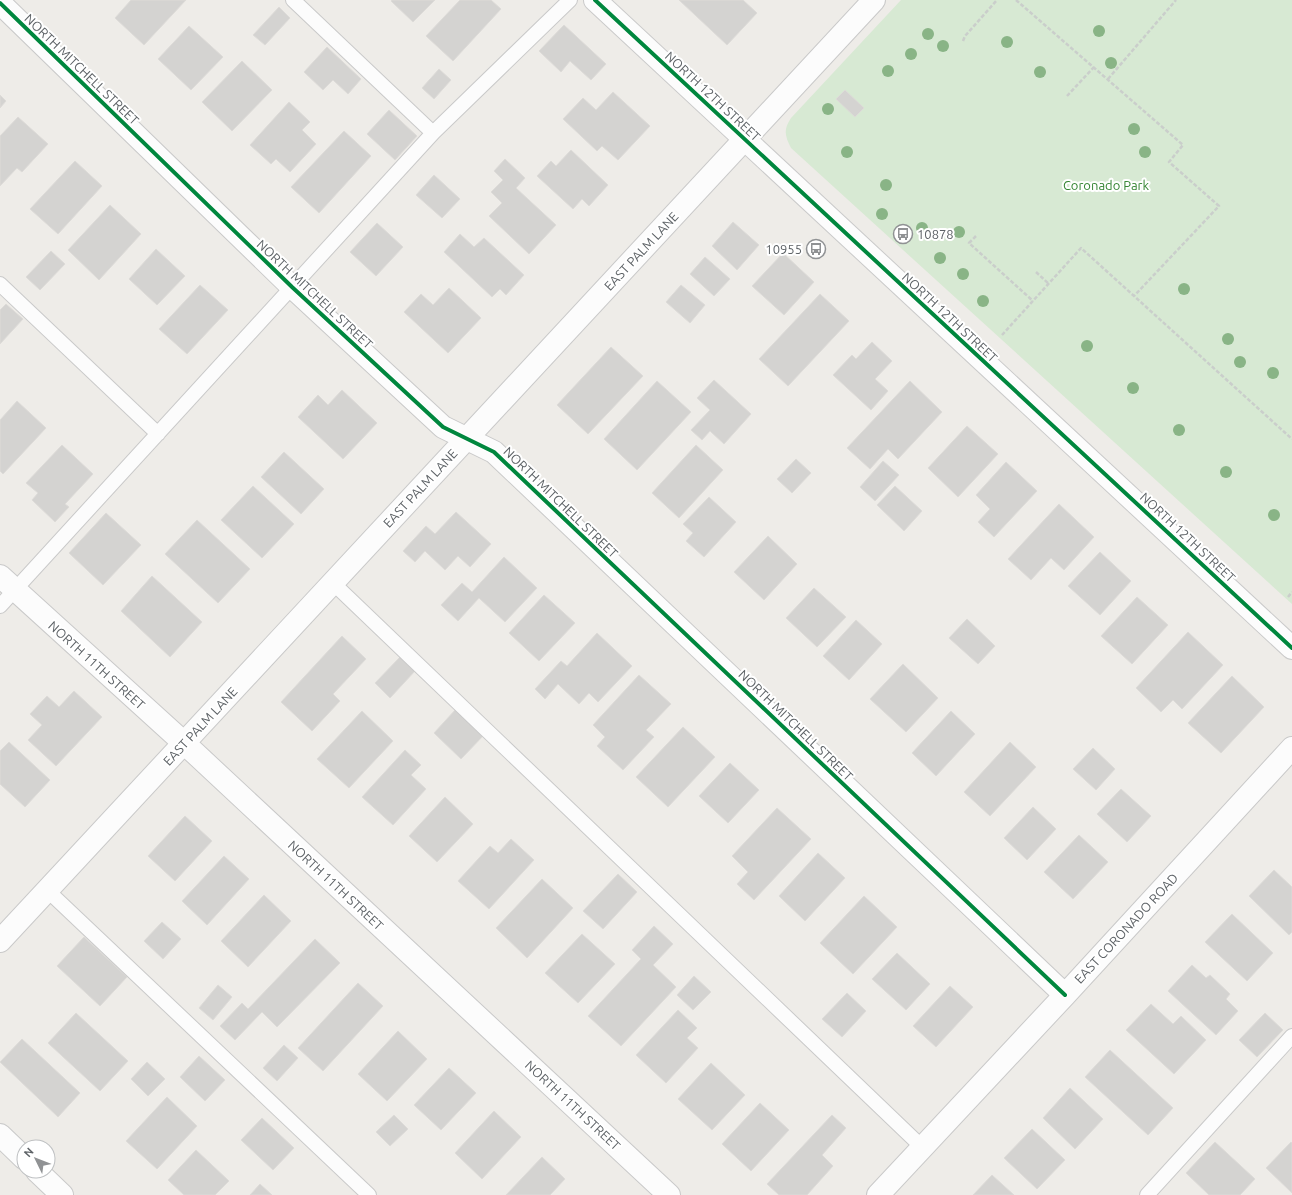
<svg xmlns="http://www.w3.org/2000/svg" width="1292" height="1195" viewBox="0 0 1292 1195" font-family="Ubuntu,sans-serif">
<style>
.green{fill:#d7e9d3}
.building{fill:#d4d3d1;stroke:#dddbd8}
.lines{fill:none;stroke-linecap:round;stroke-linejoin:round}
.lane-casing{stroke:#c9c9c9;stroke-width:16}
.street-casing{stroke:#c9c9c9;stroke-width:24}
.secondary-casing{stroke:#cacaca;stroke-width:24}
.path{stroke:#cacecb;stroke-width:2.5;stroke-dasharray:4 2;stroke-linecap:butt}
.lane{stroke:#fcfcfc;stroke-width:14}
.street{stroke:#fcfcfc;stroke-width:22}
.secondary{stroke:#fcfcfc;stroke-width:22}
.cycleway-casing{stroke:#fff;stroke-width:6}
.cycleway{stroke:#00873e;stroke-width:4}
.tree{fill:#89b486}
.labels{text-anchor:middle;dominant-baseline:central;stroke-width:4;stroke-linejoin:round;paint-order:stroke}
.street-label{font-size:13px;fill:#5d6266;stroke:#fff}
.park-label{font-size:13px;fill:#378635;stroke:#fff}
.poi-label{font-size:13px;fill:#5d6266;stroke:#fff;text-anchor:start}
</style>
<rect width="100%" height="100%" fill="#eeece8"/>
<path class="green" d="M901 0H1292V604L791 148C785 136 783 130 791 118Z"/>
<path class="building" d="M131 0H186L144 45 115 18Z
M392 0H435L413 22 391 1Z
M460 0H491L501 9 453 61 426 36Z
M679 0H743L757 13 727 45Z
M279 7 290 18 265 45 253 35Z
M564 25 606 64 591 80 570 61 561 72 539 51Z
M189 26 223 57 191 90 158 59Z
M327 47 361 79 348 94 333 80 323 90 304 72Z
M242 61 272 90 232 131 202 102Z
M439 69 451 80 434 99 422 88Z
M845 90 864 108 855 117 836 99Z
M613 92 650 126 618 160 602 146 597 151 563 119 583 98 596 110Z
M0 95 6 101 0 108Z
M289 102 310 122 302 130 316 144 290 172 276 159 271 164 250 145Z
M389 110 417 136 395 160 367 134Z
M18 117 48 144 22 172 17 168 0 186V136Z
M344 131 371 156 319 213 291 187Z
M571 150 608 185 589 206 582 199 573 209 537 176 551 161 556 166Z
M505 159 525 178 516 188 556 225 529 254 489 216 502 203 491 192 503 180 494 171Z
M75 161 102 186 58 234 30 209Z
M434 175 460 199 442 218 416 195Z
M110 205 141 234 99 280 68 250Z
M733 222 759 245 737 270 712 246Z
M377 223 403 247 376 276 350 252Z
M460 234 474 247 484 238 524 275 506 295 500 289 492 297 444 252Z
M156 249 185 276 157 305 129 279Z
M51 251 65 264 40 290 26 277Z
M783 253 814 282 784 315 752 286Z
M705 257 730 279 714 296 690 274Z
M200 285 228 310 187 354 159 329Z
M681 285 705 305 690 323 666 302Z
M449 288 481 318 448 353 404 312 421 294 433 305Z
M820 294 849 321 788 386 759 359Z
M6 304 23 319 0 344V310Z
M872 342 892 361 875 379 888 391 871 410 833 375 852 355 856 359Z
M611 347 643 376 588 434 557 405Z
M714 380 751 414 724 444 710 431 702 440 691 430 710 410 697 398Z
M657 381 691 412 637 470 604 439Z
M910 381 942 412 898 459 888 449 870 469 847 448Z
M342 390 377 423 343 459 298 417 318 395 328 405Z
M17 401 46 428 3 474 0 471V420Z
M967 426 998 454 958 497 928 468Z
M62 445 93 474 65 504 69 507 55 522 32 500 38 493 26 483Z
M696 445 723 470 679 518 652 493Z
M284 452 324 489 301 514 261 477Z
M796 459 811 473 792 493 777 479Z
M883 461 899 475 875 501 860 487Z
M1006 462 1037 491 994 537 978 522 990 509 976 495Z
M253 486 294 524 262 558 221 520Z
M895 486 922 511 904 531 877 505Z
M709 497 736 522 704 557 686 541 693 533 683 524Z
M1059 504 1094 537 1064 570 1051 558 1031 580 1008 559Z
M456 512 491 544 470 567 458 556 445 570 425 551 415 562 403 551 426 526 435 534Z
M106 513 141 545 103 585 69 553Z
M197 520 250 569 218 603 165 554Z
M768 536 797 564 764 600 734 572Z
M1100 552 1131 581 1100 615 1068 586Z
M504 557 537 588 505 622 479 598 458 621 441 605 462 583 472 592Z
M152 576 202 622 170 657 121 611Z
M814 588 846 617 817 647 786 618Z
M544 595 575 623 539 661 509 633Z
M1137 597 1168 625 1132 664 1101 636Z
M967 619 995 646 978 664 949 638Z
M856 620 882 644 849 680 823 656Z
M1188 632 1223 665 1182 709 1173 700 1161 712 1136 688Z
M597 633 632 666 598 702 589 693 579 704 558 684 545 699 535 689 561 661 567 666Z
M342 636 366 659 333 694 340 701 312 731 281 702Z
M400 657 415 671 390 698 375 683Z
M903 664 938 698 906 732 870 699Z
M639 675 671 704 646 730 654 737 623 770 597 746 605 737 593 725Z
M1232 676 1264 707 1221 753 1188 723Z
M74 691 102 717 56 766 28 740 42 725 30 714 47 696 59 707Z
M456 709 484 735 461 759 434 733Z
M362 711 393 741 349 788 317 759Z
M951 711 975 734 936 776 912 753Z
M683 727 715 757 668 807 636 777Z
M9 742 50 780 25 807 0 784V751Z
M1010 742 1036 767 990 816 964 792Z
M1093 748 1115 769 1096 790 1073 769Z
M405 750 421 765 411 775 426 789 393 825 362 797Z
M730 763 759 790 728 823 699 796Z
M1121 789 1151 816 1127 842 1097 814Z
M445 797 473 824 437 862 409 836Z
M1033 807 1056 829 1027 860 1004 838Z
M777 808 811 839 754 900 737 884 748 872 732 856Z
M185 816 212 841 175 881 148 856Z
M1079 835 1108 862 1073 899 1044 872Z
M511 839 534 860 489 909 458 881 490 846 498 853Z
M818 853 845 878 805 921 779 896Z
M224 856 249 879 207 925 182 901Z
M1274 870 1292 887V932L1289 935 1249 896Z
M618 874 637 892 603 929 583 911Z
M542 879 573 908 527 958 496 928Z
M264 895 291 921 248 967 221 941Z
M864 896 897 927 853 974 820 943Z
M1232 914 1273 953 1247 981 1205 942Z
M162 922 181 939 163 959 144 941Z
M654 926 673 944 653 965 676 987 621 1046 588 1016 641 959 632 950Z
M582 934 615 964 578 1003 545 973Z
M84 937 127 977 100 1006 57 966Z
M315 939 340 963 277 1027 262 1012 235 1040 220 1026 242 1003 248 1009Z
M897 953 930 984 906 1010 872 979Z
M1192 965 1206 978 1210 975 1230 994 1226 999 1238 1011 1216 1035 1168 991Z
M694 976 711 992 693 1010 677 995Z
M358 983 383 1006 323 1071 298 1048Z
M218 985 232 997 213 1020 199 1008Z
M950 986 973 1007 936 1047 913 1026Z
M847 993 866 1011 842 1037 822 1019Z
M1151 1004 1173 1024 1181 1016 1206 1040 1174 1074 1126 1030Z
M678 1010 697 1028 687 1038 698 1048 666 1083 636 1055Z
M76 1013 128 1061 100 1091 48 1043Z
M1265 1013 1283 1030 1257 1057 1239 1040Z
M398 1031 427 1059 387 1101 358 1074Z
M22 1039 80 1093 58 1117 0 1062Z
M284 1045 298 1058 277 1081 263 1068Z
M1110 1050 1173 1108 1148 1135 1085 1077Z
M199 1056 225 1080 205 1101 180 1077Z
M147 1062 165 1079 148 1096 131 1079Z
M711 1063 745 1095 712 1130 678 1099Z
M449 1068 476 1093 441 1130 414 1105Z
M1070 1088 1103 1119 1075 1149 1043 1118Z
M167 1097 197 1126 157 1169 126 1141Z
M760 1103 789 1130 751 1171 722 1144Z
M494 1111 521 1137 482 1179 455 1153Z
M394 1115 408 1129 390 1146 376 1132Z
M832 1115 846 1128 822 1155 833 1166 807 1195H779L767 1184Z
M262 1118 294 1148 273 1170 241 1140Z
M1032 1129 1065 1160 1037 1189 1004 1158Z
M1215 1142 1255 1179 1240 1195H1209L1186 1173Z
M1291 1142 1292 1143V1193L1266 1168Z
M196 1150 229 1181 215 1195H184L168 1180Z
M542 1157 565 1179 550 1195H506Z
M992 1175 1014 1195H973Z
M260 1184 272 1195H250Z"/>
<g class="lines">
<defs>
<path id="lane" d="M293 0 433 133
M0 284 158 434
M333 583 922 1147
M0 606 433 133 570 0
M47 890 369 1195
M1147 1195 1292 1036"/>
<path id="street" d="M0 3 292 287 443 427 494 452 1065 995
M0 576 184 743 669 1195
M0 941 874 0
M0 1135 24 1158
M37 1171 62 1195
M878 1195 1065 995 1292 748"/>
<path id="secondary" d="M595 0 1292 648"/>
</defs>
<use href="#lane" class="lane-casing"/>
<use href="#street" class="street-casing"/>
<use href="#secondary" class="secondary-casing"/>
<path class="path" d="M1016 0 1183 145 1169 162 1219 206 1134 296
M963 41 965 36 997 0
M1108 79 1176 0
M1067 96 1094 67
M976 236 969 243 1033 301
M1036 272 1049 284
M1002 335 1081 248 1292 439
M1288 597 1292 592"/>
<use href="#lane" class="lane"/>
<use href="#street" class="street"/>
<use href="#secondary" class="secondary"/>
<defs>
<path id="cycleway" d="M595 0 1292 648
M0 3 292 287 443 427 494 452 1065 995"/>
</defs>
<use href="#cycleway" class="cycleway-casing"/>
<use href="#cycleway" class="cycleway"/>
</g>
<g class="tree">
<circle cx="1099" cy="31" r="6"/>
<circle cx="928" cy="34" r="6"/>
<circle cx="1007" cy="42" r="6"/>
<circle cx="943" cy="46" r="6"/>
<circle cx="911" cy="54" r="6"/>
<circle cx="1111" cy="63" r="6"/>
<circle cx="888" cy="71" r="6"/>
<circle cx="1040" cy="72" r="6"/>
<circle cx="828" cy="109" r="6"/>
<circle cx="1134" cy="129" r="6"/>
<circle cx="847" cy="152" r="6"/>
<circle cx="1145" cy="152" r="6"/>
<circle cx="886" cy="185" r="6"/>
<circle cx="882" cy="214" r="6"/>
<circle cx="922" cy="228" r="6"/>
<circle cx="959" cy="232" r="6"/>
<circle cx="940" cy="258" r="6"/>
<circle cx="963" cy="274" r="6"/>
<circle cx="1184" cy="289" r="6"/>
<circle cx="983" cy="301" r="6"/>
<circle cx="1228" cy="339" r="6"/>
<circle cx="1087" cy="346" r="6"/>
<circle cx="1240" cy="362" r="6"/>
<circle cx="1273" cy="373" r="6"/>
<circle cx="1133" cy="388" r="6"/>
<circle cx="1179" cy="430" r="6"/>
<circle cx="1226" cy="472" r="6"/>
<circle cx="1274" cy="515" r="6"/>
</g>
<defs>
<symbol id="bus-ring" viewBox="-11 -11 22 22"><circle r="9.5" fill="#fff" stroke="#909294" stroke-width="1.5"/><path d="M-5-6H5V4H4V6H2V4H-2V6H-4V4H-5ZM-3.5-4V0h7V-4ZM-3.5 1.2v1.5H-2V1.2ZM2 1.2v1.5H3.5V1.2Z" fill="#909294"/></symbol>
</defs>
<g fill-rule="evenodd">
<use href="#bus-ring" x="892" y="223" width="22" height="22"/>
<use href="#bus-ring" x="805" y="238" width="22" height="22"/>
</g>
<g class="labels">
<g class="street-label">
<text transform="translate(82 69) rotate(44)">NORTH MITCHELL STREET</text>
<text transform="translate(713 96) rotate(43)">NORTH 12TH STREET</text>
<text transform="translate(641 251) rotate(-47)">EAST PALM LANE</text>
<text transform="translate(315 294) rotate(43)">NORTH MITCHELL STREET</text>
<text transform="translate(950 317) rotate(43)">NORTH 12TH STREET</text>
<text transform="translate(420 488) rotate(-47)">EAST PALM LANE</text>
<text transform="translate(561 502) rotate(44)">NORTH MITCHELL STREET</text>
<text transform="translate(1188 537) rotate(43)">NORTH 12TH STREET</text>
<text transform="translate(97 665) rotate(42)">NORTH 11TH STREET</text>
<text transform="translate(796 725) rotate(44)">NORTH MITCHELL STREET</text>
<text transform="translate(200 726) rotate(-47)">EAST PALM LANE</text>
<text transform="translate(336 885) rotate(43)">NORTH 11TH STREET</text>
<text transform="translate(1126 928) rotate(-47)">EAST CORONADO ROAD</text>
<text transform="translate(573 1105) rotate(43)">NORTH 11TH STREET</text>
</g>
<g class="park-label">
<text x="1106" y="185">Coronado Park</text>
</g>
<g class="poi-label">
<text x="917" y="234">10878</text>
<text x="802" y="249" text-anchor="end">10955</text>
</g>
</g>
<g transform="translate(36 1159) rotate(313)"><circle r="19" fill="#ffffff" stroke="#bec0c2"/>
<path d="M0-3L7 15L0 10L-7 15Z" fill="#909294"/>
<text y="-6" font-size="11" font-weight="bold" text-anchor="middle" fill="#5d6266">N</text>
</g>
</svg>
